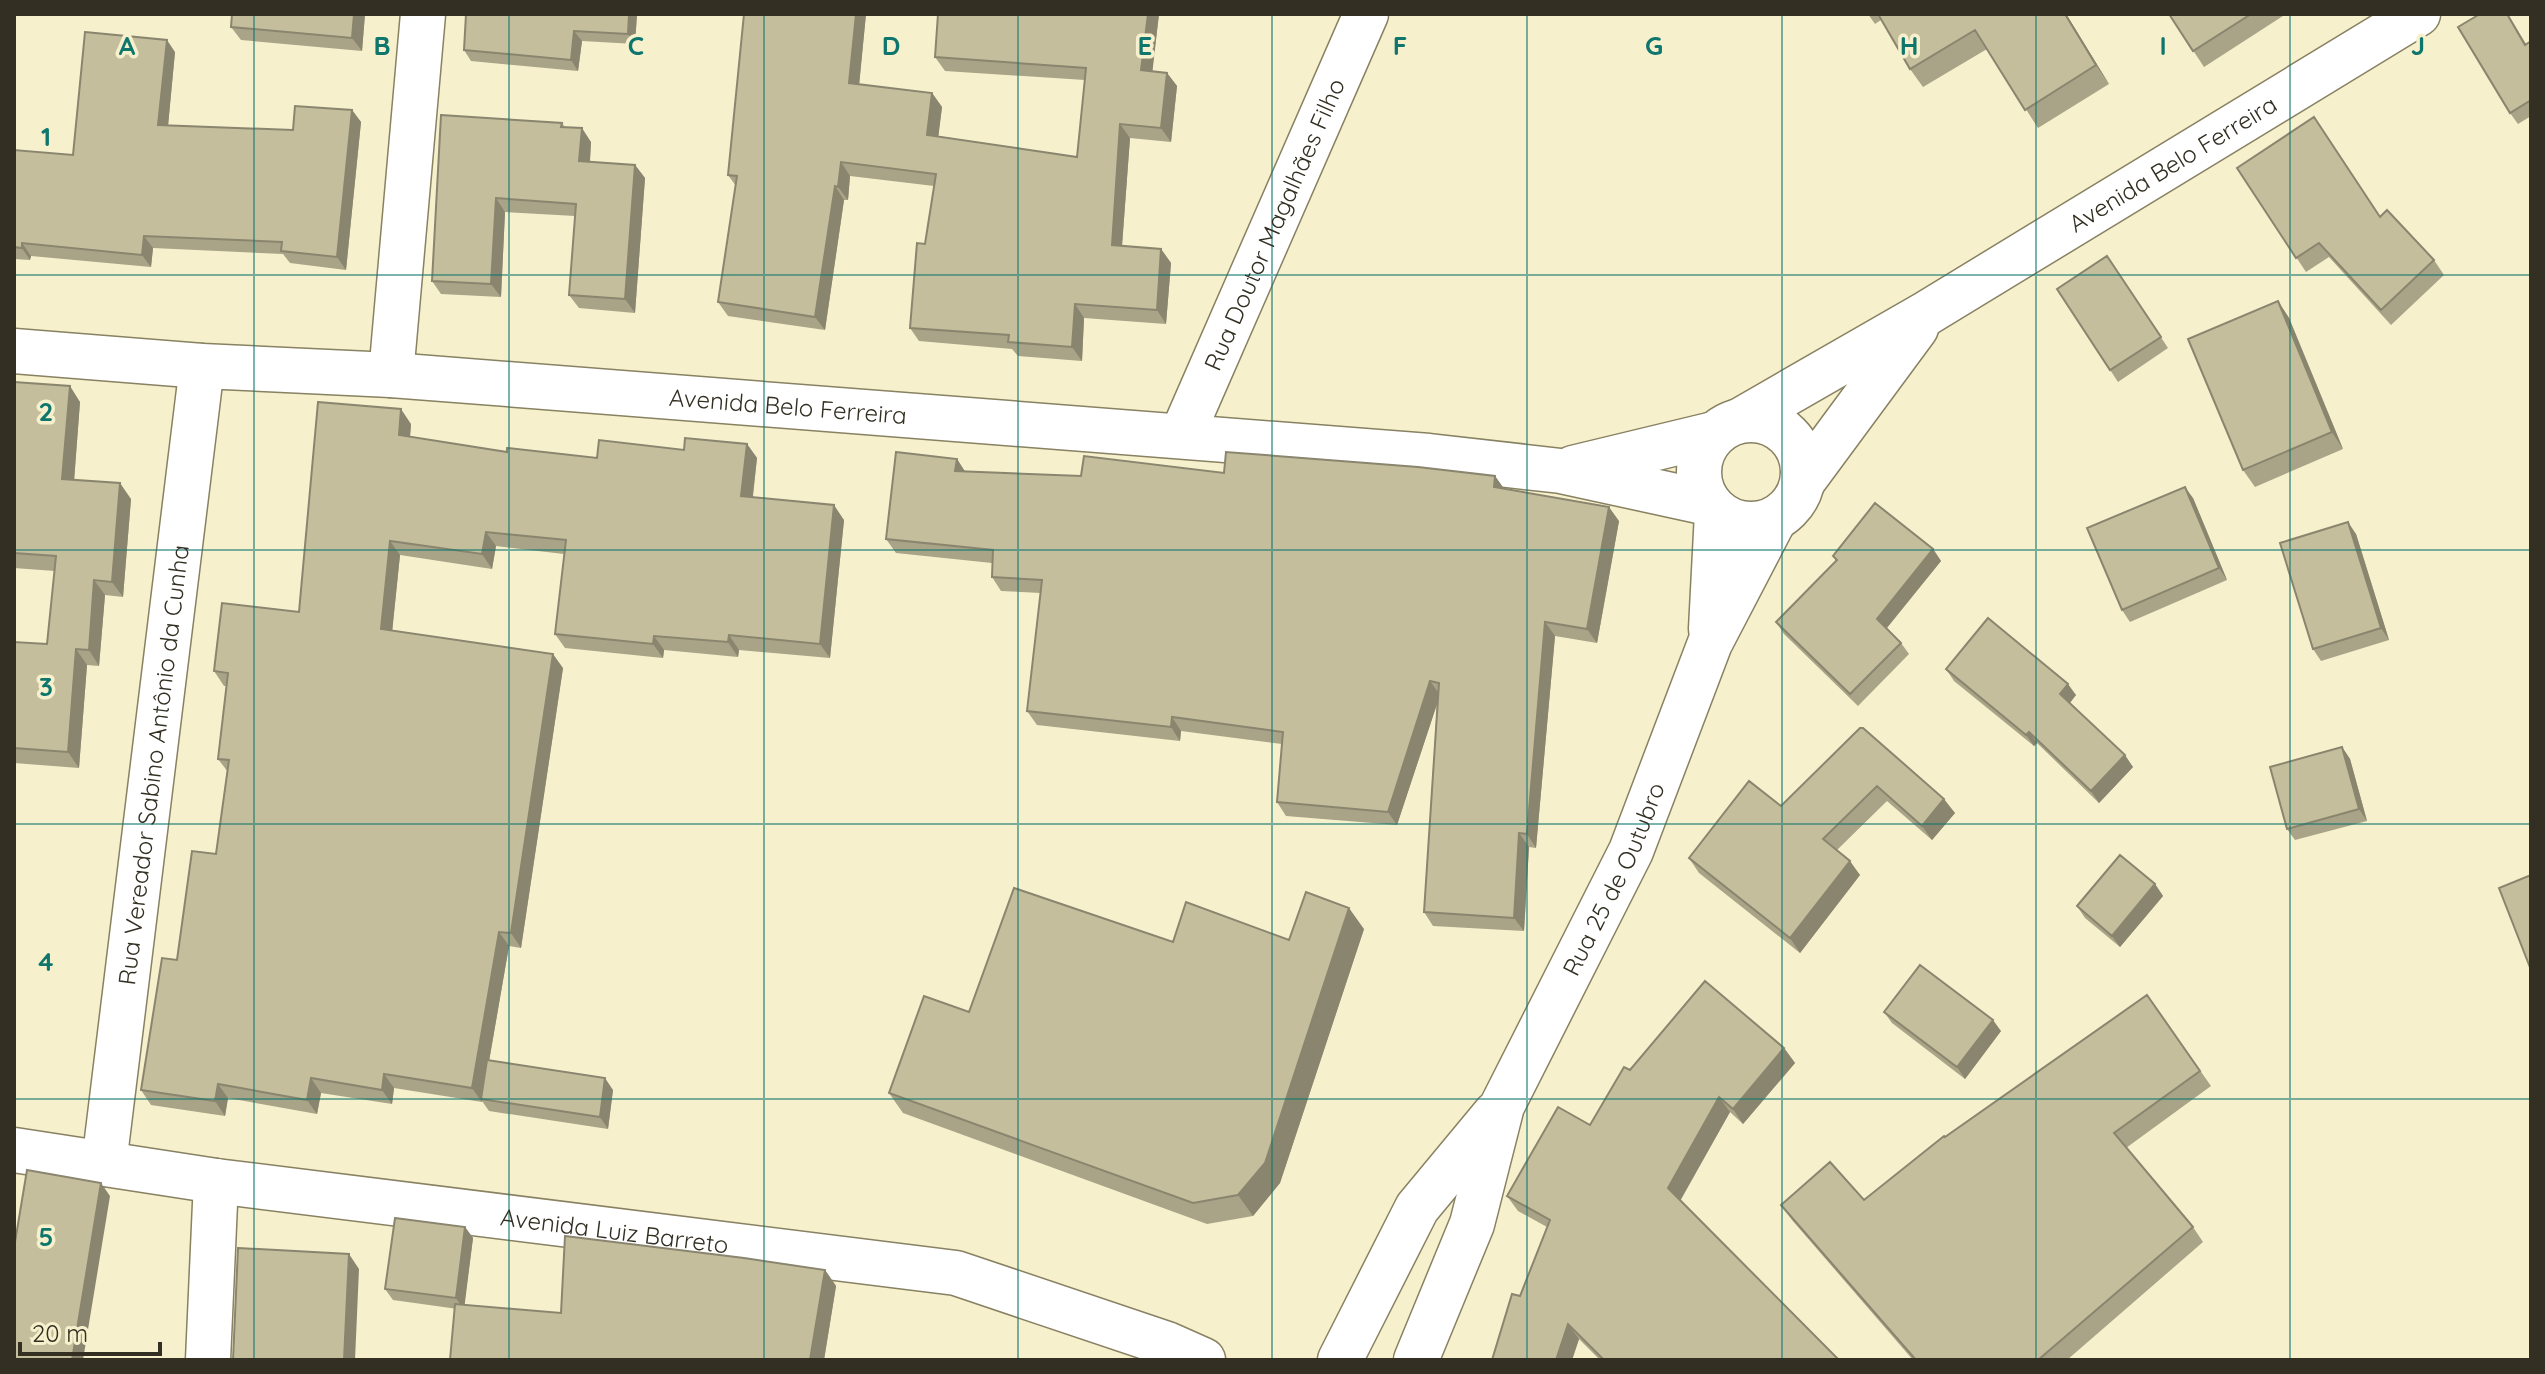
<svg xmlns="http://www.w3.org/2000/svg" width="2545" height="1374" viewBox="0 0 2545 1374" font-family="Quicksand,sans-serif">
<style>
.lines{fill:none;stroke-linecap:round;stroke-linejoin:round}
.street-casing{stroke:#888162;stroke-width:47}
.secondary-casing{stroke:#888162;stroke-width:47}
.street{stroke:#fff;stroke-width:44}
.secondary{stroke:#fff;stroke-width:44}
.wall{fill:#a9a387}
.shaded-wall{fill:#8a856e}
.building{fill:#c5be9d;stroke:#8a856e;stroke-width:2}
.grid{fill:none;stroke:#0f766e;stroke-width:2;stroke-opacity:0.55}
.labels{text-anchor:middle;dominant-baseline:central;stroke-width:7;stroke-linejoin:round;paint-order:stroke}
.street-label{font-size:24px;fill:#333023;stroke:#f7f0cd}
.grid-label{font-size:26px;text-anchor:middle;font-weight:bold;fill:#0f766e;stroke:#f7f0cd;stroke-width:7;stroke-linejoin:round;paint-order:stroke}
</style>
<rect width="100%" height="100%" fill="#f7f0cd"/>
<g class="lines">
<defs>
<g id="street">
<path d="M391 375 423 14"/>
<path id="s1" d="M1182 435 1366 14"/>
</g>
<g id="secondary">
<path id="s2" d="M14 351 202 366 391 375 1429 456 1561 471 1708 503"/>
<circle cx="1751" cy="472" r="52"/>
<path id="s3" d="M1741 420 1927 313 2418 14"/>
<path d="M1573 468 1714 434"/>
<path d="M1803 481 1916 328"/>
<path d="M1711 629 1717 513"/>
<path id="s4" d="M14 1150 216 1181 956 1273 1167 1344 1203 1360"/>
<path id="s5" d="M104 1164 202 366"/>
<path d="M208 1360 216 1181"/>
<path d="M1340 1360 1417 1208 1495 1114"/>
<path id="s6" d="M1416 1360 1472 1224 1502 1106 1631 851 1710 643 1774 520"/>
</g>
</defs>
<use href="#street" class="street-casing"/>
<use href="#secondary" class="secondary-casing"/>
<use href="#street" class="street"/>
<use href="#secondary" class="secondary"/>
</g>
<path class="wall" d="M365 14 362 51 241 40 231 27Z
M637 14 635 44 582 41 578 71 471 61 464 50Z
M866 14 859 84 932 93 942 107 938 136 1077 157 1085 80 945 71 935 57 938 14H1159L1152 71 1167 73 1177 86 1171 142 1130 138 1122 246 1161 249 1171 263 1166 324 1084 318 1082 361 1018 356 1012 349 919 341 910 328 925 244 934 186 850 176 848 200H844L825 330 728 316 718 302 736 186 728 175Z
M1868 14H2066L2109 84 2038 128 1987 49 1923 87 1910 69 1881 20 1875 24Z
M2169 14H2286L2204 67Z
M2508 14 2526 44 2531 41V116L2518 124 2510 113Z
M175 52 168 125 293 130 352 110 361 122 346 270 290 263 283 254 153 248 151 267 31 256 30 260 14 259V150L73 155Z
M441 115 562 123 565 127 591 142 590 162 635 165 645 178 635 313 579 308 569 295 575 216 505 212 501 297 441 294 432 281Z
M2237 168 2380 216 2434 260 2444 275 2391 325 2329 257 2306 272Z
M2107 256 2168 348 2118 382 2057 289Z
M2278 301 2289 318 2343 449 2255 487 2243 470Z
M14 382 80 402 74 480 131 499 123 597 105 595 99 666 87 665 79 768 14 763V642L47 644 55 571 14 568Z
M411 424 410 437 507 452 597 458 747 444 757 458 753 497 844 520 830 658 739 650 738 657 664 650 663 658 565 648 555 634 564 554 496 546 492 569 400 555 392 631 563 668 521 948 509 946 489 1061 613 1090 608 1129 489 1111 482 1101V1102L394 1088 392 1104 321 1093 317 1114 228 1098 225 1116 151 1105 141 1090 177 960 216 854 228 772 218 759 227 686H224L214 671 299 612Z
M957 459 965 472 1081 476 1224 473 1495 476 1504 489 1619 521 1597 643 1555 636 1536 848 1529 847 1524 931 1433 926 1424 912 1437 704 1397 825 1286 816 1277 802 1282 744 1181 731 1180 741 1037 725 1027 711 1041 593 1001 591 992 577V563L896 553 886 539Z
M2193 498 2227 580 2130 622 2122 610Z
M2356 534 2389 640 2321 661 2313 649Z
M1933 549 1941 561 1887 628 1901 643 1909 654 1858 706 1784 634 1776 622 1836 561 1833 556Z
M1946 669 2076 695 2070 703 2133 767 2099 803 2037 743 2034 746 1954 681Z
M1860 728 1955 813 1932 840 1887 801 1837 850 1860 875 1800 953 1699 873 1689 858 1781 806Z
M2342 747 2350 759 2367 821 2295 840 2287 829Z
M2155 884 2163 896 2120 947 2085 918 2077 906Z
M1364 929 1280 1183 1253 1216 1207 1224 903 1113 889 1093 969 1012 1173 942 1289 940Z
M2147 995 2211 1086 2126 1148 2193 1227 2203 1242 2067 1360H1913L1792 1220 1781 1205 1864 1200 1945 1137Z
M1884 1012 2001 1031 1965 1079 1892 1023Z
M1784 1048 1795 1063 1743 1124 1730 1112 1680 1200 1839 1360H1600L1579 1339 1572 1360H1492L1520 1296 1547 1227 1518 1211 1507 1196 1590 1125 1630 1070Z
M465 1227 473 1238 464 1305 561 1313 825 1270 836 1286 824 1360 393 1300 385 1289Z"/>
<path class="shaded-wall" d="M354 14H365L362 51 352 38Z
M629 14H637L635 44 628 34Z
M856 14H866L858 97 849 83Z
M1148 14H1159L1151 84 1141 70Z
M2065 14H2066L2109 84 2096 65Z
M574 31 582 41 578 71 571 60Z
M167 40 175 52 167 137 158 125Z
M1167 73 1177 86 1171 142 1161 128Z
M932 93 942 107 937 148 927 135Z
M352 110 361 122 346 270 337 257Z
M1120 124 1130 138 1121 259 1112 245Z
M582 128 591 142 589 174 579 161Z
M841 162 850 176 848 200 838 187Z
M635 165 645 178 635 313 625 299Z
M835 186 844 200 825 330 815 317Z
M496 198 505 212 501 297 491 284Z
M144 236 153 248 151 267 142 255Z
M22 243 31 256 30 260 22 248Z
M1161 249 1171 263 1166 324 1157 310Z
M2278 301 2289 318 2343 449 2332 432Z
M1075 304 1084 318 1082 361 1072 347Z
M70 386 80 402 73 495 62 479Z
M401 409 411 424 409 449 399 435Z
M747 444 757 458 751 510 741 496Z
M957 459 966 473 955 471Z
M1495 476 1505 490 1494 487Z
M120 483 131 499 123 597 112 582Z
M2185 487 2193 498 2227 580 2219 568Z
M834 505 844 520 830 658 820 644Z
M1609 507 1619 521 1597 643 1587 629Z
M2348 522 2356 534 2389 640 2381 628Z
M486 532 496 546 492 569 482 554Z
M390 541 400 555 391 643 381 629Z
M1933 549 1941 561 1885 630 1877 619Z
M94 580 105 595 99 666 89 650Z
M1545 622 1555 636 1536 848 1527 834Z
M729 635 739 650 738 657 728 642Z
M654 636 664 650 663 658 653 644Z
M76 649 87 665 79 768 68 752Z
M553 654 563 668 521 948 511 933Z
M1430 681 1440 695 1397 825 1388 812Z
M2068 684 2076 695 2068 705 2060 694Z
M1172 717 1181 731 1180 741 1171 727Z
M2029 732 2037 743 2034 746 2026 735Z
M2342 747 2350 759 2367 821 2359 809Z
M2125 755 2133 767 2099 803 2091 791Z
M1944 799 1955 813 1932 840 1922 826Z
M1519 833 1529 847 1524 931 1514 918Z
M1850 861 1860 875 1800 953 1790 938Z
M2155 884 2163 896 2120 947 2112 936Z
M1349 908 1364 929 1280 1183 1253 1216 1238 1195Z
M499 932 509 946 482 1102 472 1088Z
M1993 1020 2001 1031 1965 1079 1957 1067Z
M1784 1048 1795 1063 1743 1124 1733 1109Z
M384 1074 394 1088 392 1104 382 1090Z
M311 1078 321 1093 317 1114 307 1100Z
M605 1078 613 1090 608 1129 600 1117Z
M218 1084 228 1098 225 1116 215 1101Z
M1719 1097 1730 1112 1679 1203 1668 1188Z
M101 1183 110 1196 83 1360H72Z
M465 1227 473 1238 464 1310 456 1298Z
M349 1254 359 1269 355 1360H344Z
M825 1270 836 1286 824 1360H810Z
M1568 1324 1579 1339 1572 1360H1556Z"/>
<path class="building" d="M232 14H354L352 38 231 27Z
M466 14H629L628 34 574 31 571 60 464 50Z
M744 14H856L849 83 932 93 927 135 1077 157 1086 68 935 57 938 14H1148L1141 70 1167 73 1161 128 1120 124 1112 245 1161 249 1157 310 1075 304 1072 347 1008 342 1009 335 910 328 917 243 925 244 936 174 841 162 838 187 835 186 815 317 718 302 737 176 728 175Z
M1878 14H2065L2096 65 2025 110 1975 30 1910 69Z
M2169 14H2251L2193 51Z
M2480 14H2507L2525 45 2531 41V100L2510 113 2458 27Z
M85 32 167 40 158 125 293 130 295 106 352 110 337 257 281 251 282 242 144 236 142 255 22 243V248L14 247V150L73 155Z
M441 115 562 123 561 127 582 128 579 161 635 165 625 299 569 295 576 204 496 198 491 284 432 281Z
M2314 117 2380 217 2387 210 2434 260 2381 310 2319 243 2296 258 2237 168Z
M2107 256 2161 337 2110 370 2057 289Z
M2278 301 2332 432 2243 470 2188 339Z
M14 382 70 386 62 479 120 483 112 582 94 580 89 650 76 649 68 752 14 748V642L47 644 56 556 14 553Z
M318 402 401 409 399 435 507 452V448L597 458 599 440 684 450 685 438 747 444 741 496 834 505 820 644 729 635 728 642 654 636 653 644 555 634 566 540 486 532 482 554 390 541 381 629 553 654 511 933 499 932 472 1088 384 1074 382 1090 311 1078 307 1100 218 1084 215 1101 141 1090 162 958 177 960 192 851 216 854 229 760 218 759 228 673 214 671 222 603 299 612Z
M896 452 957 459 955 471 1081 476 1084 456 1224 473 1226 452 1418 467 1495 476 1494 487 1609 507 1587 629 1545 622 1527 834 1519 833 1514 918 1424 912 1439 683 1430 681 1388 812 1277 802 1283 732 1172 717 1171 727 1027 711 1042 580 992 577 993 550 886 539Z
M2185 487 2219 568 2122 610 2087 528Z
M1875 503 1933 549 1877 619 1901 643 1850 694 1776 622 1837 560 1833 556Z
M2348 522 2381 628 2313 649 2280 543Z
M1988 618 2068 684 2060 694 2125 755 2091 791 2029 732 2026 735 1946 669Z
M1860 728H1863L1944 799 1922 826 1877 786 1823 839 1850 861 1790 938 1689 858 1749 781 1781 806Z
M2342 747 2359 809 2287 829 2270 767Z
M2120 855 2155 884 2112 936 2077 906Z
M2531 875V970L2499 888Z
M1014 888 1173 942 1186 902 1289 940 1306 892 1349 908 1265 1163 1238 1195 1193 1203 889 1093 924 996 969 1012Z
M1920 965 1993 1020 1957 1067 1884 1012Z
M1705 981 1784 1048 1733 1109 1719 1097 1668 1188 1839 1360H1604L1568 1324 1556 1360H1492L1512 1294 1520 1296 1550 1220 1507 1196 1558 1107 1590 1125 1624 1067 1630 1070Z
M2147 995 2200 1071 2114 1133 2193 1227 2038 1360H1916L1781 1205 1830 1162 1864 1200 1944 1136 1945 1137Z
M487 1060 605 1078 600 1117 481 1099Z
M27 1170 101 1183 72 1360H14V1248Z
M395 1218 465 1227 456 1298 385 1289Z
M565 1236 744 1258 825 1270 810 1360H450L455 1304 561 1313Z
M238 1248 349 1254 344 1360H233Z"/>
<path class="grid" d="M254 14V1360M509 14V1360M764 14V1360M1018 14V1360M1272 14V1360M1527 14V1360M1782 14V1360M2036 14V1360M2290 14V1360M14 275H2531M14 550H2531M14 824H2531M14 1099H2531"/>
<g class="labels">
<g class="street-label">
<text stroke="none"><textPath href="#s3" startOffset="502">Avenida Belo Ferreira</textPath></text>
<text stroke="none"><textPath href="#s1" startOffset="230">Rua Doutor Magalhães Filho</textPath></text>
<text stroke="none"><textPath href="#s2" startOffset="776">Avenida Belo Ferreira</textPath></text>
<text stroke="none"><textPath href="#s5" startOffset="402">Rua Vereador Sabino Antônio da Cunha</textPath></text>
<text stroke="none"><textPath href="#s6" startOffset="522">Rua 25 de Outubro</textPath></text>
<text stroke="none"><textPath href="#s4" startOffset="606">Avenida Luiz Barreto</textPath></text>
</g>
</g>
<g class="grid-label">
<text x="127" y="55">A</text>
<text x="382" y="55">B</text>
<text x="636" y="55">C</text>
<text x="891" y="55">D</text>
<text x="1145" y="55">E</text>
<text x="1400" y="55">F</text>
<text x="1654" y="55">G</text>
<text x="1909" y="55">H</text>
<text x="2163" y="55">I</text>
<text x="2418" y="55">J</text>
<text x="46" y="146">1</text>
<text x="46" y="421">2</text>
<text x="46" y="696">3</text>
<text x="46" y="971">4</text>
<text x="46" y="1246">5</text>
</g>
<rect width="2545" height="1374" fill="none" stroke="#333023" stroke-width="32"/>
<path d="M20 1342v12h140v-12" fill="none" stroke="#333023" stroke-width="4"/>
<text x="32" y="1342" font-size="24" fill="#333023" stroke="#f7f0cd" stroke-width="6" paint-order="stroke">20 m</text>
</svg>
